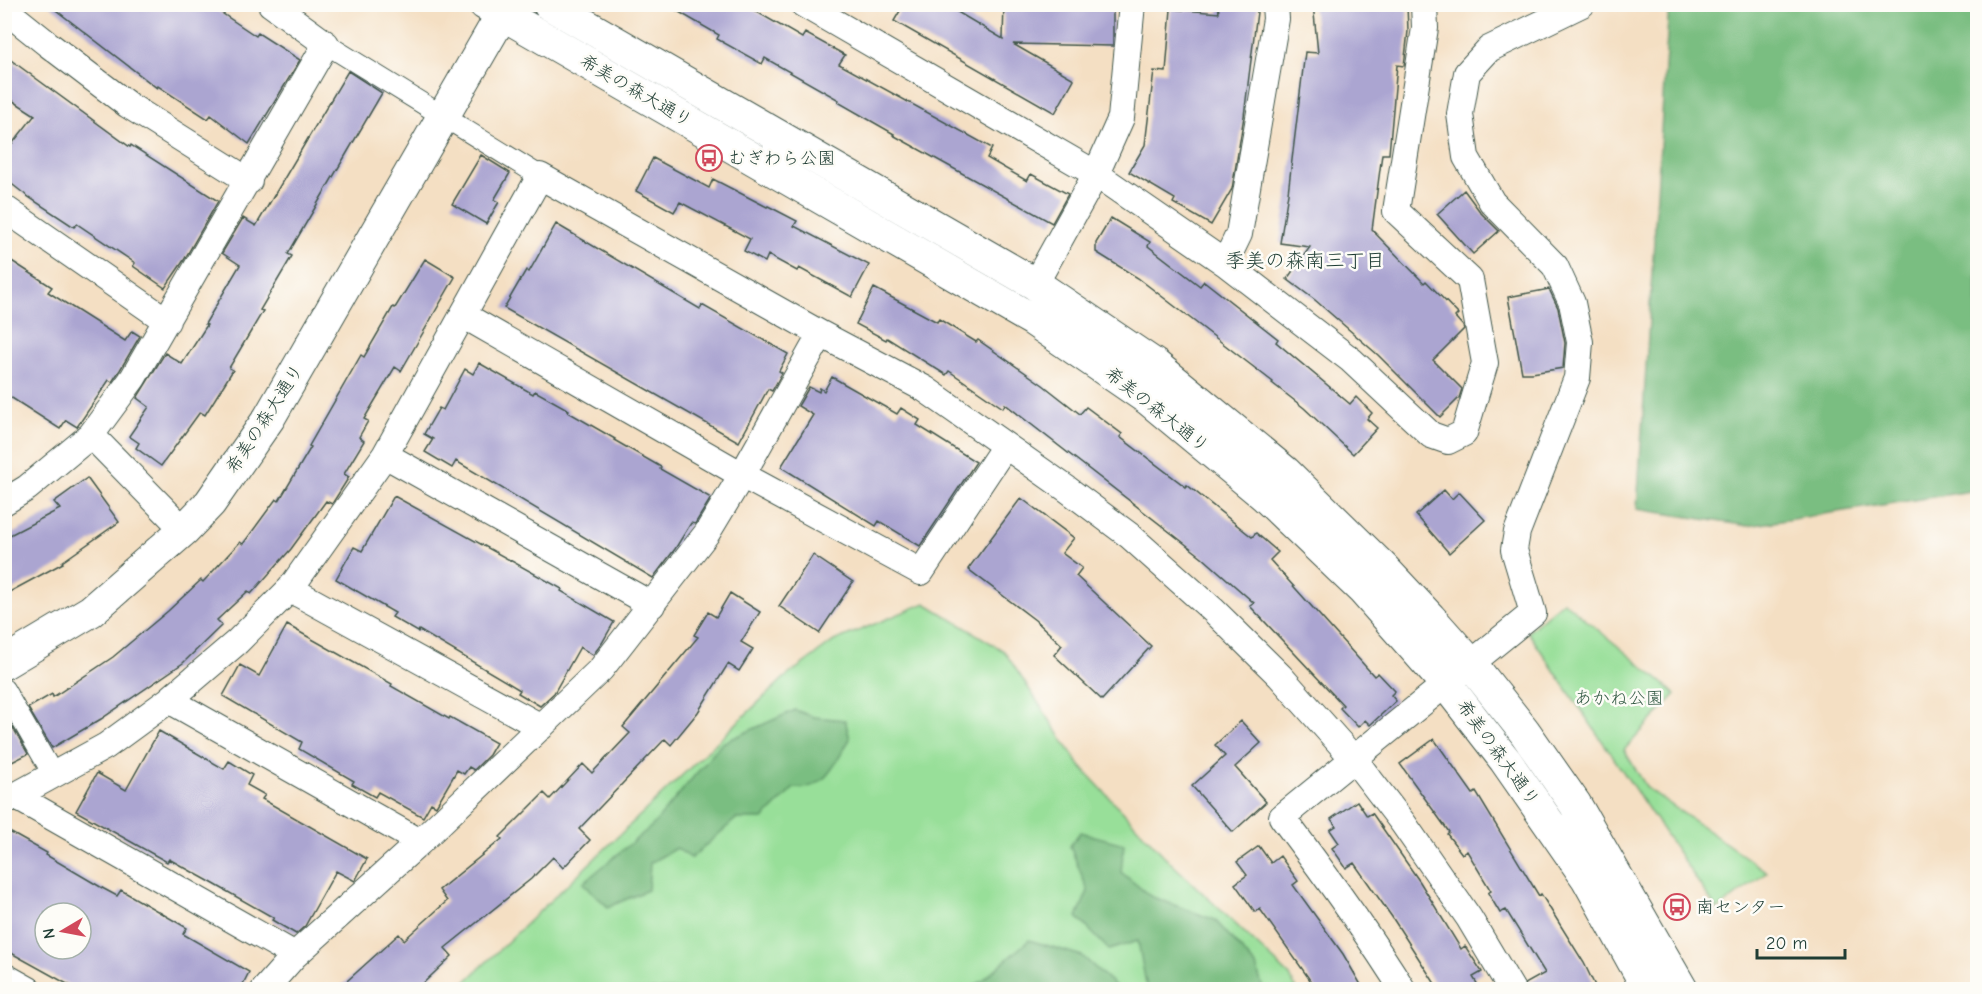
<svg xmlns="http://www.w3.org/2000/svg" width="1982" height="994" viewBox="0 0 1982 994" font-family="'Comic Neue','Klee One',sans-serif">
<style>
.green{fill:#98df99;stroke:#5c8e66;stroke-width:1.5}
.forest{fill:#7abe81;stroke:#4c7e5a;stroke-width:1.5}
.building{fill:#aba5d1;fill-rule:evenodd}
.lines{fill:none;stroke-linecap:round;stroke-linejoin:round}
.pedestrian-casing{stroke:#3f5549;stroke-width:22}
.minor-casing{stroke:#3f5549;stroke-width:28}
.tertiary-casing{stroke:#3f5549;stroke-width:34}
.pedestrian{stroke:#fff;stroke-width:20}
.minor{stroke:#fff;stroke-width:26}
.tertiary{stroke:#fff;stroke-width:32}
.labels{text-anchor:middle;dominant-baseline:central;stroke-width:5;stroke-linejoin:round;paint-order:stroke}
.street-label{font-size:18px;fill:#1f3d34;stroke:#fdfcf7}
.poi-label{font-size:18px;fill:#1f3d34;stroke:#fdfcf7;text-anchor:start}
.park-label{font-size:18px;fill:#375d48;stroke:#fdfcf7}
.neighbourhood-label{font-size:20px;fill:#1f3d34;stroke:#fdfcf7}
</style>
<rect width="100%" height="100%" fill="#fdfcf7"/>
<filter id="ink" filterUnits="userSpaceOnUse"><feTurbulence type="fractalNoise" baseFrequency=".0167" numOctaves="2"/><feDisplacementMap in="SourceGraphic" scale="12" xChannelSelector="R" yChannelSelector="G"/><feConvolveMatrix kernelMatrix="1 2 1 2 8 2 1 2 1" color-interpolation-filters="sRGB"/></filter>
<filter id="wash" filterUnits="userSpaceOnUse"><feTurbulence type="fractalNoise" baseFrequency=".008" numOctaves="4" result="noise"/><feDisplacementMap in="SourceGraphic" scale="24" xChannelSelector="R" yChannelSelector="G"/><feGaussianBlur stdDeviation="1.35" result="paint"/><feColorMatrix in="noise" values="0 0 0 0 0 0 0 0 0 0 0 0 0 0 0 0 0 1.4 0 .05"/><feComposite in="paint" operator="in"/></filter>
<g filter="url(#wash)">
<rect width="100%" height="100%" fill="#f4dfc3"/>
<path class="green" d="M1563 601 1676 694 1624 750 1647 788 1767 872 1717 910 1528 632Z
M925 603 1004 651 1080 766 1168 860 1290 976 1296 989 457 990 784 678 834 641Z"/>
<path class="forest" d="M1669 4 1977 5V490L1748 526 1637 509Z
M795 710 814 717 845 720 850 739C835 763 826 791 794 788L763 819H736L691 858 676 848 650 863 648 890 608 907 583 883 653 825 722 743Z
M1080 832 1124 844 1121 872 1150 896 1215 920 1256 966 1263 989H1147L1138 941 1109 950 1077 917 1088 891 1070 846Z
M1029 940 1082 956 1119 989H970L983 980Z"/>
<g id="blocks">
<path class="building" d="M48 4H208L256 36 258 33 300 60 249 144 211 115 208 119 158 86 157 88Z
M665 4H743L802 38 805 33 845 55 839 64 992 148 987 158 1027 181 1031 174 1068 194 1052 223 893 135 894 134 838 102 839 100 765 58 762 64 717 39 719 35Z
M904 4H944L1003 39 1004 4 1113 7V46L1013 44 1074 79 1055 113 894 21Z
M1218 4H1258L1244 116 1232 189 1211 225 1173 203 1175 199 1129 172 1145 145 1154 71 1166 72 1171 9 1219 13Z
M1313 4H1407L1408 31 1404 66 1397 65 1389 154H1382L1372 230 1424 283 1426 281 1458 314 1455 317 1463 326 1464 329 1433 360 1462 389 1459 398 1440 417 1378 355 1315 300 1287 279 1310 247 1280 243 1288 193 1305 52 1318 53Z
M4 55 130 147 131 145 218 201 184 260 165 288 133 266 135 263 77 224 74 227 27 196 4 178V154L35 115 4 95Z
M348 71 382 93 288 254 292 256 260 310 263 311 229 368 233 370 205 415 200 412 161 466 136 448 139 443 129 436 149 407 137 398 165 353 182 364 207 325 205 324 240 265 222 253 243 218 256 226Z
M481 155 510 173 494 200 499 202 486 224 452 204Z
M653 158 709 188 713 179 767 207 768 206 797 221 794 226 869 265 852 297 799 268 797 271 768 255 765 262 744 251 750 239 680 202 674 212 636 191Z
M1464 190 1481 213 1499 231 1473 254 1437 214Z
M1111 218 1150 242 1148 246 1200 286 1204 281 1278 339 1276 342 1350 404 1356 397 1372 413 1367 419 1377 428 1353 454 1304 408 1272 383 1273 382 1138 278 1096 252V243Z
M556 224 700 309 702 305 788 354 779 371 782 373 772 391 768 389 739 442 504 308 526 270 529 272Z
M4 256 52 287 48 292 125 341 132 331 140 336 120 370 112 382 109 380 77 427 66 420 60 429 4 393Z
M425 259 455 277 401 371 395 367 364 419 368 421 359 437 364 441 344 474 349 477 332 504 326 501 291 549 251 594 248 591 217 620 222 625 183 663 101 719 52 748 28 708 52 694 53 697 113 657 168 611 201 580 203 582 240 542 243 544 276 499 279 501 311 447 309 446 361 355 364 357 393 307 395 308Z
M874 288 937 322 939 319 976 342 978 340 1043 385 1080 414 1086 407 1122 434 1120 437 1186 487 1187 485 1252 537 1256 533 1278 552 1270 560 1374 676 1378 673 1395 691 1391 695 1396 701 1370 725 1365 720 1358 727 1340 708 1343 705 1250 606 1254 603 1202 557 1005 404 1003 408 949 371 946 375 887 338 886 340 856 324Z
M1549 289 1558 308 1565 343 1563 368 1532 373H1522L1508 297Z
M479 363 533 394 535 391 569 410 568 412 615 439 614 440 661 467 660 469 711 498 695 524 691 523 675 549 653 578 456 461 452 468 425 452 433 439 424 434 439 408 443 410 465 369 473 374Z
M832 377 897 414 901 408 920 420 917 425 976 462 920 546 879 521 876 526 781 467 813 415 798 406 809 387 819 392 820 388 824 391Z
M87 478 119 522 62 562 63 563 4 595V538L60 509 54 502Z
M1444 490 1452 499 1459 492 1485 520 1449 553 1416 515Z
M394 496 562 589 561 591 614 622 602 643 593 655 580 647 554 693 540 706 518 693 520 690 419 630 418 632 392 617 395 613 336 579 354 547 362 551Z
M1021 498 1074 538 1062 553 1082 568 1076 576 1151 646 1102 700 1054 655 1062 645 1035 620 968 569Z
M813 555 853 582 819 633 779 606Z
M730 593 760 612 741 642 753 649 739 671 728 664 698 712 671 745 665 739 579 829 590 840 563 868 553 857 531 879 445 948 452 956 416 990H337L399 934 404 940 447 901 439 890 502 839 500 837 544 793 550 799 583 764 592 773 630 733 623 727 698 637 694 635 708 612 716 617Z
M287 625 392 684 391 686 449 719 450 717 496 743 489 755 474 770 469 767 464 774 457 770 436 806 431 803 423 817 378 792 375 797 352 784 354 781 299 749 302 742 223 696 240 665 259 676Z
M8 719 28 754 4 766V721Z
M1241 721 1261 743 1235 767 1266 802 1233 832 1192 786 1225 756 1215 745Z
M159 731 224 769 229 761 252 775 247 785 265 795 262 799 367 859 355 881 336 871 305 926 296 934 272 920 274 918 214 884 169 859 167 862 76 811 97 773 126 790Z
M1434 739 1473 794 1476 792 1539 896 1541 894 1584 963 1597 990H1527L1525 984 1545 973 1506 910 1500 913 1488 893 1491 891 1467 851 1462 854 1447 834 1449 832 1400 764Z
M1357 801 1367 816 1372 813 1420 882 1461 949 1465 946 1482 972 1473 977 1481 990H1439L1392 917 1354 863 1346 868 1332 848 1339 843 1330 830 1336 826 1331 819Z
M4 829 47 853 46 855 104 889 117 896 121 890 187 928 183 934 249 972 240 990H78L4 949ZM45 913H81V949H45Z
M1259 846 1271 863 1280 856 1298 881 1293 885 1343 954 1364 990H1317L1260 909 1255 912 1235 884 1247 875 1237 862Z"/>
</g>
</g>
<g filter="url(#ink)">
<use href="#blocks" fill-opacity="0" stroke="#3f5549" stroke-width="1.5"/>
<g class="lines">
<defs>
<path id="pedestrian" d="M326 44 540 176
M4 689 54 776"/>
<path id="minor" d="M803 4 1096 174 1225 263 1351 360 1431 435 1448 441 1464 433 1485 363 1470 280 1396 211 1425 28 1424 4
M4 9 49 45 128 105 249 181
M4 208 167 321
M1225 263 1239 234 1276 19 1275 4
M1035 284 1096 174 1121 118 1132 4
M463 315 742 475 921 572 1005 446
M91 435 184 530
M385 455 652 605
M4 502 27 488 91 435 133 378 326 44 271 4
M290 589 541 727
M169 700 420 842
M15 796 295 955
M4 802 106 746 169 700 237 642 290 589 385 455 540 176 821 334 925 389 1067 489 1130 536 1214 611 1280 676 1353 758 1403 823 1469 918 1512 990
M4 976 29 990
M264 990 295 955 420 842 601 669 707 533 742 475 821 334
M1403 990C1366 930 1324 873 1282 817L1533 613 1514 550 1517 532 1577 378 1580 342 1572 303 1555 266 1492 202 1466 157 1460 114 1467 73 1489 49 1582 4"/>
<path id="tertiary" d="M485 4 1033 320 1148 399 1265 496 1363 590 1446 684 1505 760 1587 878 1649 990
M549 4 1035 284 1155 365 1285 472 1383 568 1430 618 1471 664 1524 731 1575 804 1682 990
M4 663 91 611 184 530 210 503 269 418 508 4"/>
</defs>
<use href="#pedestrian" class="pedestrian-casing"/>
<use href="#minor" class="minor-casing"/>
<use href="#tertiary" class="tertiary-casing"/>
<use href="#pedestrian" class="pedestrian"/>
<use href="#minor" class="minor"/>
<use href="#tertiary" class="tertiary"/>
</g>
</g>
<defs>
<symbol id="bus-ring" viewBox="-11 -11 22 22"><circle r="9.5" fill="#fdfcf7" stroke="#d1495b" stroke-width="1.5"/><path d="M-5-6H5V4H4V6H2V4H-2V6H-4V4H-5ZM-3.5-4V0h7V-4ZM-3.5 1.2v1.5H-2V1.2ZM2 1.2v1.5H3.5V1.2Z" fill="#d1495b"/></symbol>
</defs>
<g fill-rule="evenodd">
<use href="#bus-ring" x="694" y="143" width="30" height="30"/>
<use href="#bus-ring" x="1662" y="892" width="30" height="30"/>
</g>
<g class="labels">
<g class="street-label">
<text transform="translate(636 91) rotate(30)">希美の森大通り</text>
<text transform="translate(1157 410) rotate(38)">希美の森大通り</text>
<text transform="translate(265 419) rotate(-57)">希美の森大通り</text>
<text transform="translate(1498 753) rotate(54)">希美の森大通り</text>
</g>
<g class="poi-label">
<text x="728" y="158">むぎわら公園</text>
<text x="1696" y="907">南センター</text>
</g>
<g class="park-label">
<text x="1619" y="698">あかね公園</text>
</g>
<g class="neighbourhood-label">
<text x="1305" y="260">季美の森南三丁目</text>
</g>
</g>
<rect width="1982" height="994" fill="none" stroke="#fdfcf7" stroke-width="24"/>
<g transform="translate(63 931) rotate(260)"><circle r="28" fill="#fdfcf7" stroke="#a4b0a9" stroke-width="1.5"/>
<path d="M0-4.5L10 22L0 15L-10 22Z" fill="#d1495b"/>
<text y="-9" font-size="16" font-weight="bold" text-anchor="middle" fill="#1f3d34">N</text>
</g>
<path d="M1757 949v9h88v-9" fill="none" stroke="#1f3d34" stroke-width="3"/>
<text x="1766" y="949" font-size="18" fill="#1f3d34" stroke="#fdfcf7" stroke-width="4.5" paint-order="stroke">20 m</text>
</svg>
